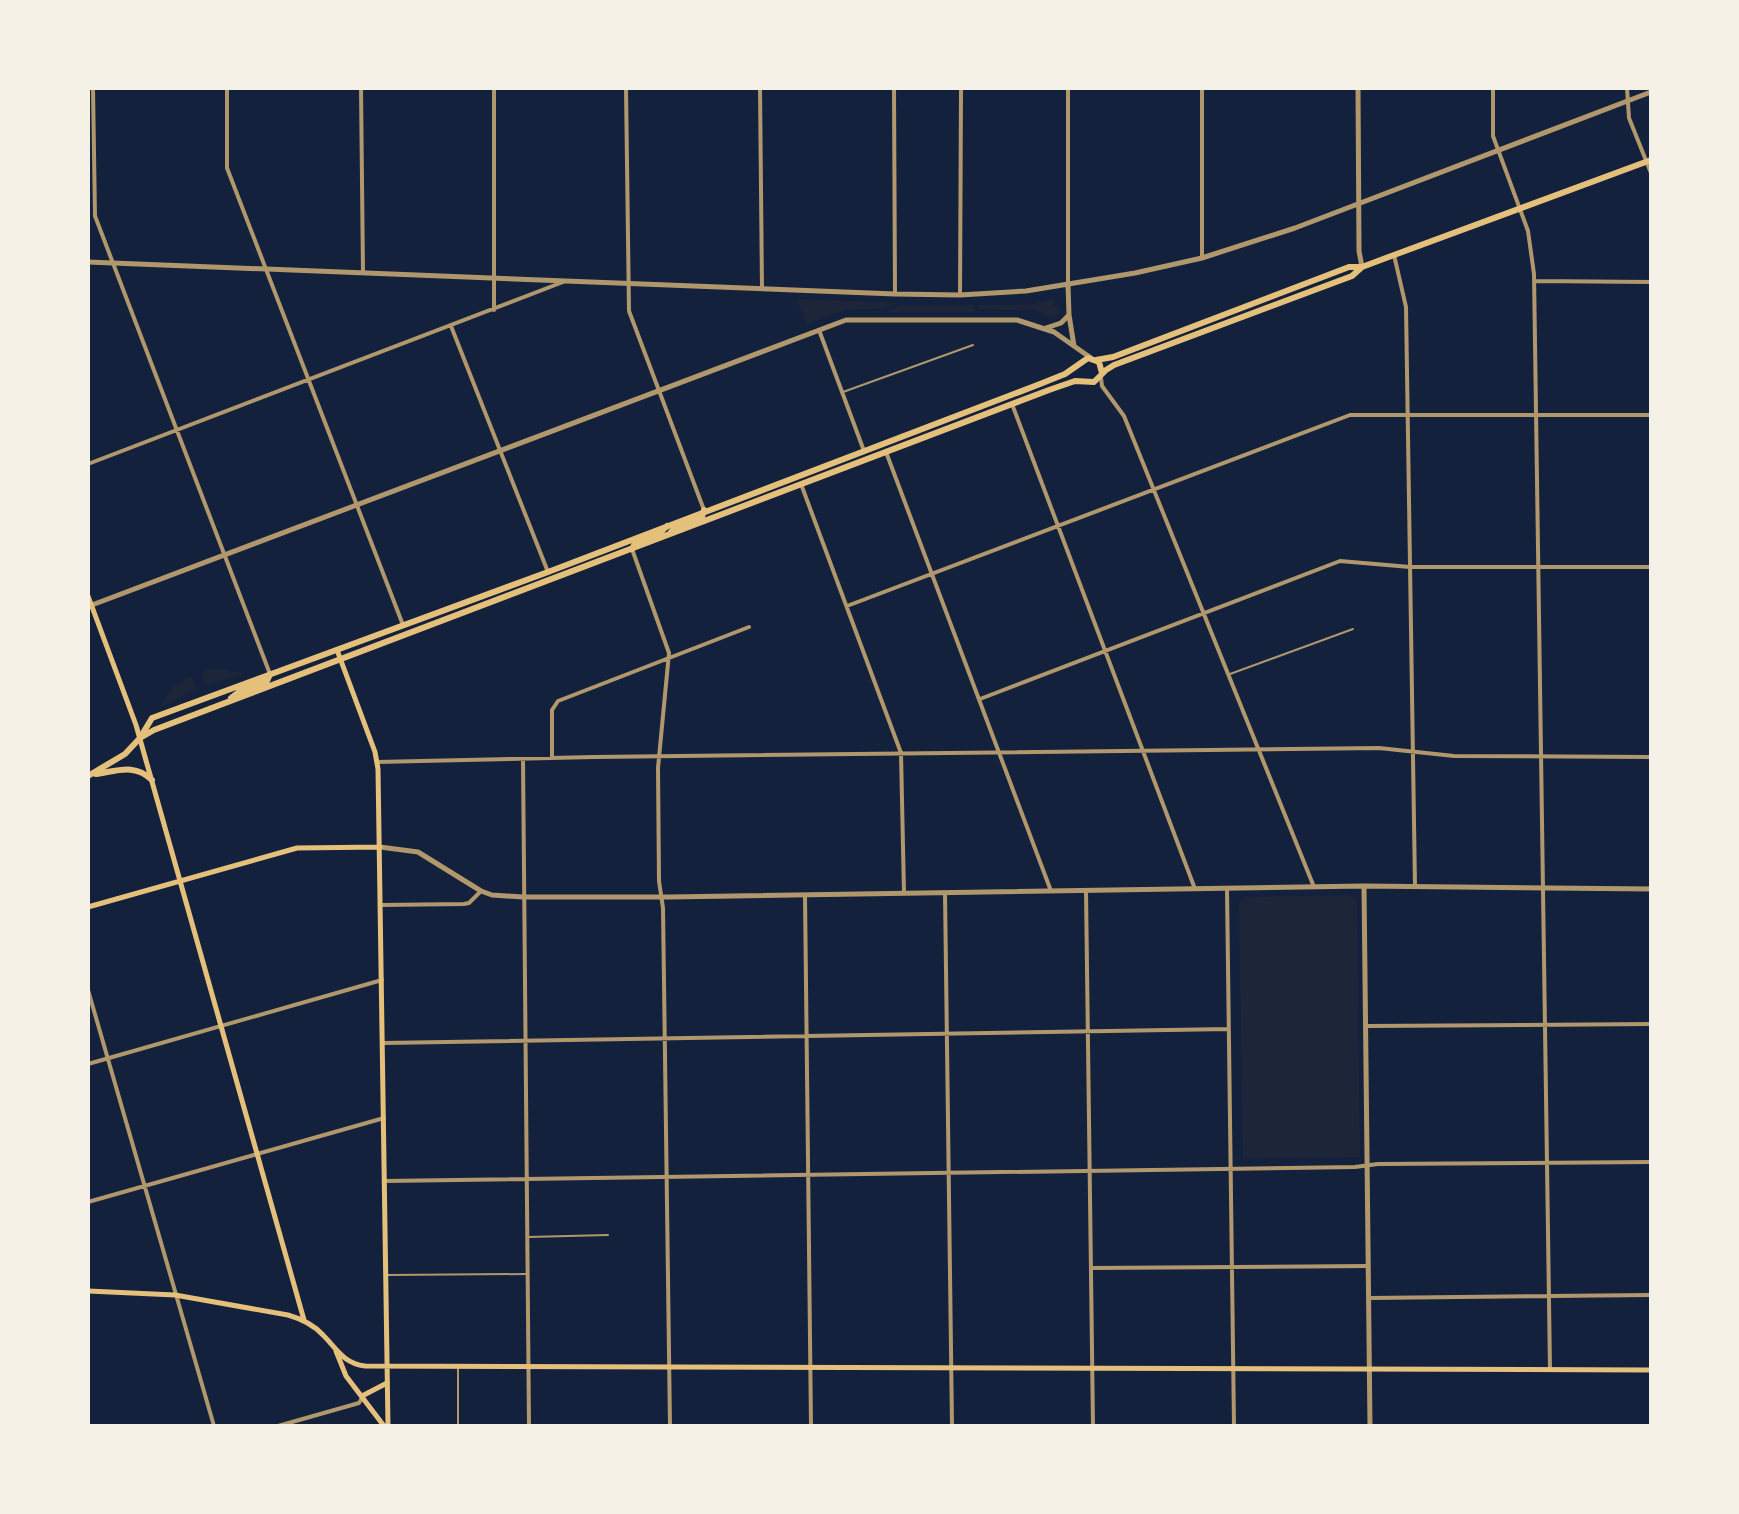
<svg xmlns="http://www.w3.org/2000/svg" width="1739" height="1514" viewBox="0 0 1739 1514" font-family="'DM Sans',sans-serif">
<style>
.green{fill:#1d2539}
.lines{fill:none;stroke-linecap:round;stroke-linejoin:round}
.service{stroke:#b1986c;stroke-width:2}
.minor{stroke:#b1986c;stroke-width:4}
.tertiary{stroke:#b1986c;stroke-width:5}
.secondary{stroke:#e5c07b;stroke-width:5}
.primary{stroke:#e5c07b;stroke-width:6}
</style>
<rect width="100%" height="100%" fill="#14213d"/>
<path class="green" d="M1054 299V306H1060V311L1053 319 1036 310 978 309V305H1027Z
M797 300 798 299 898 303C881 313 864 307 845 310 832 313 819 320 807 325Z
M900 305H974V312H887Z
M218 669 246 674 206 685 202 675 205 670Z
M188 677 192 679 196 689 159 708 172 689Z
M1350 895 1356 899 1357 904 1360 1157 1243 1159 1239 903 1246 897Z"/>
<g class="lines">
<path class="service" d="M843 392 973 345
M1230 674 1353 629
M528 1237 608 1235
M388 1275 526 1274
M458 1368V1426"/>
<path class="minor" d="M93 88 95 216 270 674
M227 88V168L403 625
M361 88 363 273
M626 88 629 311 704 510
M760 88 762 289
M894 88 895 294
M1068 88V284
M1202 88V258
M1493 88V136L1528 231 1534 274 1550 1369
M1627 88 1629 118 1651 173
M1394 255 1406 307 1415 886
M1534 281 1651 282
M960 295 961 88
M494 310V88
M451 326 548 572
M819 330 864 451
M1101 378 1102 386 1124 416 1314 887
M1012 404 1195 889
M886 452 1051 891
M88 464 563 282
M801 484 901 753 904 893
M632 549 669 653 658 768 659 881 663 908 670 1426
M847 606 1350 415H1651
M980 699 1340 561 1410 567H1651
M552 757V710L558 701 749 627
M523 759 529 1426
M377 762 594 757 1379 748 1454 756 1651 757
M1227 889 1234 1426
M1086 891 1093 1426
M945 893 952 1426
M805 895 811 1426
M381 905 464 904 469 903 481 891
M88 990 214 1426
M1366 1026 1651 1024
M383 1043 1229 1029
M88 1064 382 980
M385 1181 1355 1167 1378 1164 1651 1162
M88 1202 384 1118
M1091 1268 1368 1266
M1369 1298 1651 1295
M278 1426 359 1403 362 1398"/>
<path class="tertiary" d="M1358 88 1359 251 1362 267
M88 262 895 294 960 295 1026 291 1135 273 1202 258 1295 228 1651 92
M1068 284 1069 315 1074 346
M1046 328 1061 323 1069 315
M92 605 846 320H1017L1054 332 1091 358
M380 847 418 852 481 891 492 895 523 897H670L1364 886 1651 889
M1364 886 1370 1426"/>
<path class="secondary" d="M88 596 136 725 304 1320
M337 650 375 752 378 769 388 1426
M88 907 297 848 380 847
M88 1291 175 1295 288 1315C302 1319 313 1324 323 1335 337 1349 343 1363 365 1366L1651 1370
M336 1351 346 1376 384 1426
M362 1396 387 1383"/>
<path class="primary" d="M1096 360 1113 357 1349 267H1362L1394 255 1651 160
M671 532 679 526 702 517 704 510
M632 549 635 543 661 532 667 526
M231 698 240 691 267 681 270 674
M140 738 154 730 1049 390 1075 381 1094 382 1106 370 1114 365 1352 276 1362 267
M96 774C117 771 135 763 152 780
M88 776 125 754 140 738 152 718 548 572 1040 384 1065 374 1088 358 1099 362 1102 373"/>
</g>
<rect width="1739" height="1514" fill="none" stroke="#f6f1e7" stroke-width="180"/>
</svg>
